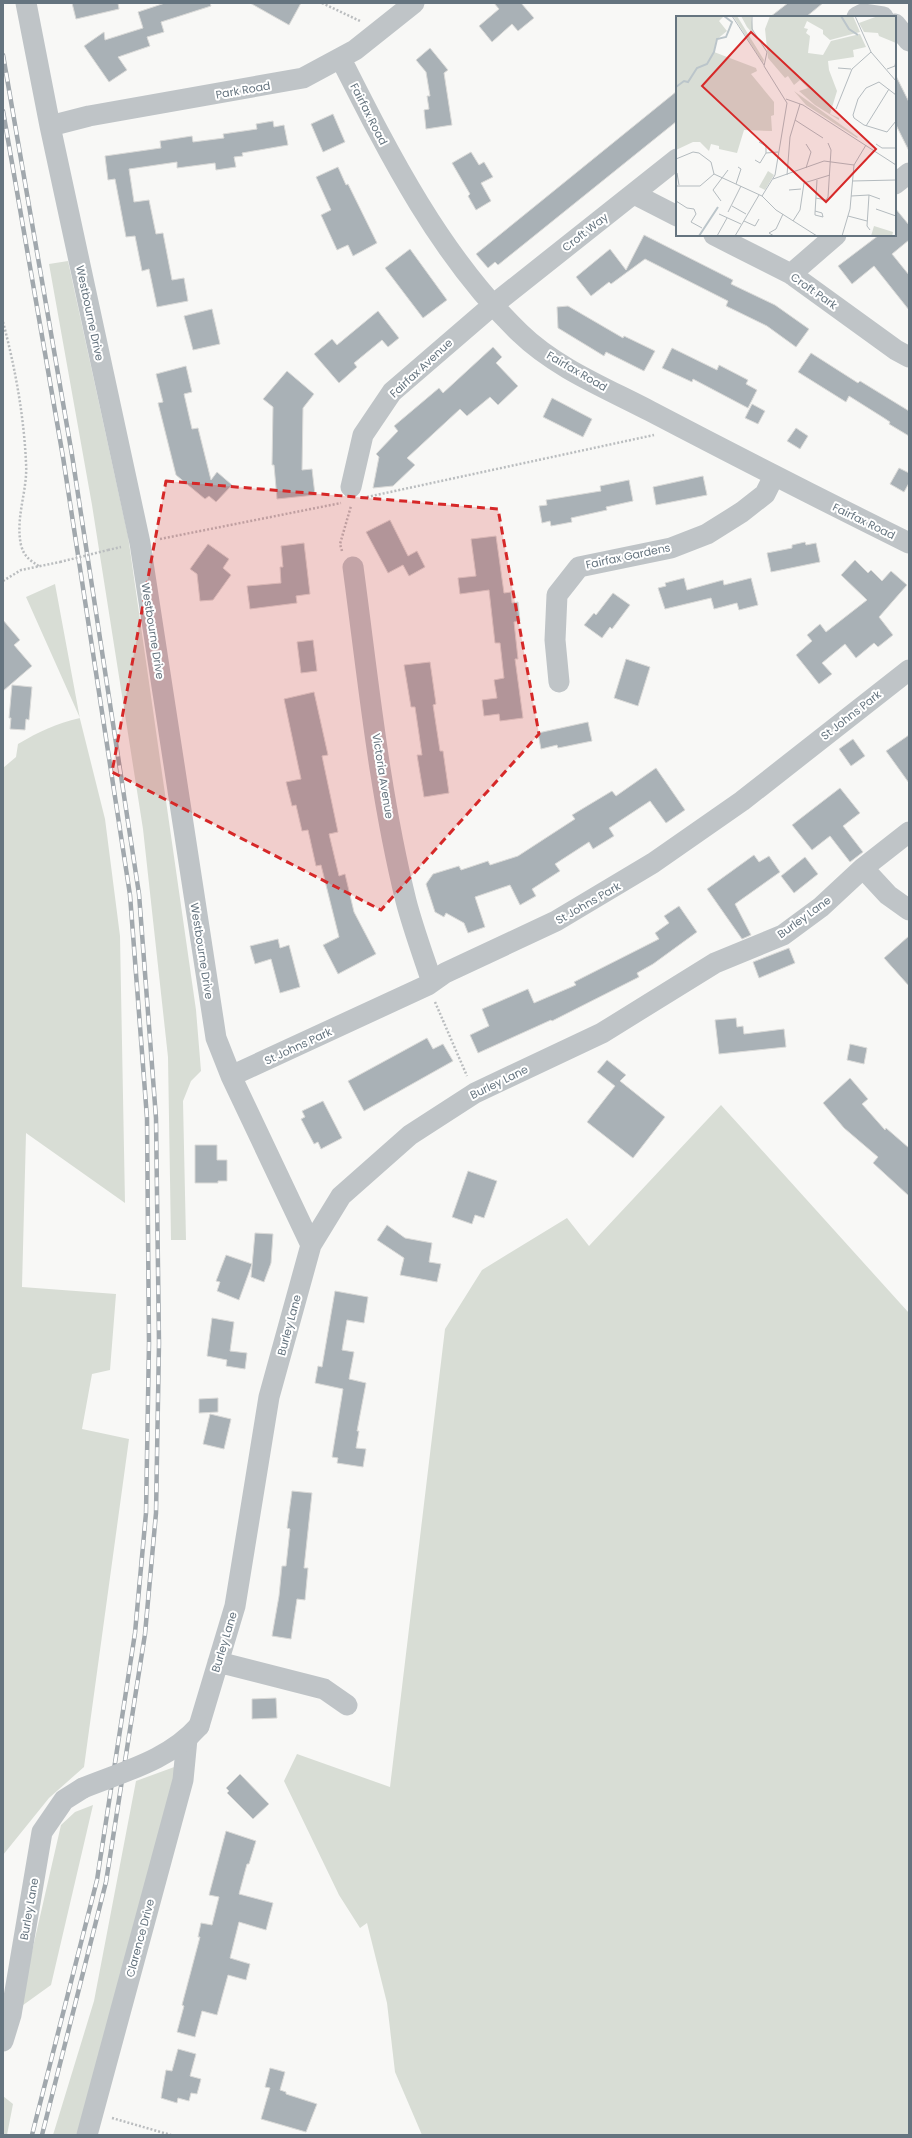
<svg xmlns="http://www.w3.org/2000/svg" width="912" height="2138" viewBox="0 0 912 2138" font-family="Poppins,sans-serif">
<style>
.green{fill:#d8ddd5}
.building{fill:#a9b1b6;stroke:#dadad8}
.lines{fill:none;stroke-linecap:round;stroke-linejoin:round}
.path{stroke:#babdbf;stroke-width:2.5;stroke-dasharray:2 2;stroke-linecap:butt}
.minor{stroke:#bfc4c7;stroke-width:21}
.rail-casing{stroke:#a1a8ad;stroke-width:4.5}
.rail{stroke:#fff;stroke-width:3;stroke-dasharray:9;stroke-linecap:butt}
.path-bridge{stroke:#babdbf;stroke-width:2.5;stroke-dasharray:2 2;stroke-linecap:butt}
.minor-bridge{stroke:#bfc4c7;stroke-width:21}
.marked{fill:#d62828;fill-opacity:0.2;stroke:#d62828;stroke-width:3;stroke-dasharray:8 5;stroke-linejoin:round}
.labels{text-anchor:middle;dominant-baseline:central;stroke-width:4;stroke-linejoin:round;paint-order:stroke}
.street-label{font-size:11px;fill:#65747f;stroke:#fff}
.inset-river{fill:none;stroke:#bbc5ca;stroke-width:2}
.inset-road{fill:none;stroke:#b4bbbf;stroke-width:1}
.view{fill:#d62828;fill-opacity:0.15;stroke:#d62828;stroke-width:2}
.inset-edge{fill:none;stroke:#65747f;stroke-width:2}
</style>
<rect width="100%" height="100%" fill="#f8f8f6"/>
<path class="green" d="M68 261 128 536 196 1010 201 1071 191 1081 183 1101 186 1240H171L168 1057 143 829 92 505 49 264Z
M55 584 80 719 105 819 120 936 125 1203 26 1133 22 1287 116 1294 110 1370 92 1374 82 1429 129 1439 84 1767 49 1798 3 1855V768L16 757 18 744C40 731 55 724 80 718L26 597Z
M721 1105 909 1313V2135H422L395 2072 387 2003 367 1923 360 1928 339 1895 284 1781 297 1754 390 1787 445 1329 482 1270 567 1218 589 1246Z
M177 1766 80 2135H53L94 2001 136 1781Z
M93 1805 51 1985 19 2008 61 1825 75 1812Z
M3 2096 13 2104 7 2135H3Z"/>
<path class="building" d="M72 3H118L119 9 76 19Z
M165 3H210L211 6 161 22 164 32 147 37 150 46 118 57 127 70 109 82 84 46 104 32 105 40 143 28 138 12Z
M250 3H301L289 25Z
M494 3H521L534 18 518 31 512 24 492 42 479 26 499 9Z
M788 3H823L806 17H770Z
M430 48 448 70 444 73 452 125 426 129 424 110 429 109 427 96H430L426 72 416 60Z
M895 74 909 102V151L895 123Z
M677 91V121L498 265 495 262 488 268 476 254Z
M333 114 345 142 323 152 311 124Z
M273 121 274 127 284 125 288 145 242 153 243 156 234 157 236 167 216 170 215 163 177 168V162L129 169 134 202 149 200 156 234 163 233 172 280 184 278 188 301 157 307 149 269 142 271 135 236 126 237 115 179 108 180 105 156 161 148 160 141 192 136 193 142 224 138 223 134 257 129 256 124Z
M471 152 479 165 484 162 493 177 481 183 491 201 476 210 468 196 470 194 452 163Z
M338 167 346 185 348 184 377 243 353 256 348 245 337 250 321 215 331 210 316 177Z
M895 208 909 225V240L892 254 909 275V310L874 266 852 284 838 266 879 235H895Z
M644 235 733 280 731 284 775 305 809 329 796 347 767 326 726 306 728 301 645 259 611 284 609 282 591 296 576 277 610 249 626 270Z
M410 249 447 300 423 318 385 268Z
M568 306 623 338 624 336 655 351 644 371 606 352 604 356 558 328 557 307Z
M212 309 220 344 193 350 184 316Z
M378 311 399 338 388 347 382 340 354 363 357 367 339 383 314 354 332 339 337 345Z
M493 347 502 357 496 363 518 386 498 405 490 397 467 416 460 409 407 458 415 465 393 486 373 488 379 457 376 454 398 431 394 426 439 388 443 393Z
M672 348 717 370 719 365 748 380 746 384 757 390 748 408 693 379 692 382 662 368Z
M811 353 858 383 860 381 909 411V436L889 424 890 422 884 418 849 396 846 402 798 372Z
M186 366 192 392 184 394 192 429 198 428 211 480 217 472 232 485 216 502 209 496 205 499 176 475 158 403 163 402 156 374Z
M287 371 314 394 303 408 302 470 312 469 315 495 277 499 274 465H272L273 407 263 399Z
M552 398 592 419 583 437 543 417Z
M752 404 765 411 758 424 745 418Z
M796 428 808 436 800 449 787 441Z
M899 468 909 473V483L904 492 890 484Z
M703 476 707 495 656 505 653 487Z
M629 480 633 501 606 507 607 510 571 518 572 522 551 526 550 521 542 523 539 506 547 505 546 500 601 491 600 486Z
M390 520 408 556 417 551 425 567 409 576 403 565 388 573 366 532Z
M496 536 504 593 511 592 512 603 518 602 520 621 514 622 518 659H515L523 718 500 721 499 714 484 716 482 700 497 698 494 680 504 678 500 643H495L489 590 460 594 458 578 476 576 471 539Z
M805 542 806 545 816 543 820 562 771 572 767 553 792 548V545Z
M304 543 310 594 296 596 297 603 250 609 247 586 281 583 280 567H283L281 546Z
M208 544 229 559 223 568 231 575 213 600 200 601 197 574 190 569Z
M855 560 868 573 871 570 882 581 891 571 907 585 879 617 893 635 878 647 874 643 856 658 845 644 822 663 832 674 819 684 796 655 812 641 807 635 820 624 826 632 867 600 841 575Z
M684 578 687 590 723 580 724 585 751 578 758 605 739 610 737 603 714 609 711 598 665 609 658 588 666 586 665 583Z
M613 593 630 605 612 629 610 627 602 638 584 625 594 613 596 615Z
M3 620 20 640 14 645 32 666 3 691Z
M313 640 317 671 301 673 297 642Z
M626 659 650 667 638 706 614 698Z
M430 662 436 704 433 705 440 751H443L449 793 424 797 417 755H422L419 734 415 707H411L404 665Z
M12 685 32 687 29 720 26 719 25 730 10 729 11 718H9Z
M314 692 328 755 322 756 338 832 329 834 339 876 345 874 354 912 376 954 338 974 323 945 339 937 321 865 316 866 308 830 302 831 296 805 292 806 286 782 301 779 284 699Z
M588 722 592 741 558 748 557 745 541 749 538 733Z
M909 735V783L886 751Z
M853 739 865 756 851 766 839 749Z
M656 768 685 810 666 823 650 801 609 828 614 836 593 849 589 842 555 864 560 871 532 889 536 896 520 905 510 885 475 897 485 927 468 933 464 923 446 913 444 917 435 912 426 884 433 874 459 866 461 870 488 861 490 865 518 856 575 819 572 815 612 791 616 796Z
M840 788 860 813 843 826 863 852 850 862 830 836 812 850 792 825Z
M754 855 759 862 769 856 780 872 735 904 751 935 742 939 707 889Z
M805 857 818 874 794 893 781 876Z
M679 906 697 932 653 964 637 973 639 977 552 1021 551 1020 478 1053 470 1035 489 1026 482 1009 528 989 534 1003 576 985 574 982 659 939 655 933 669 923 664 916Z
M909 936V986L884 958Z
M278 939 280 948 289 945 300 987 280 993 271 959 255 964 250 946Z
M789 948 795 963 759 978 753 962Z
M736 1018 737 1027 743 1026 744 1034 784 1029 786 1047 719 1054 715 1020Z
M427 1038 433 1049 443 1044 453 1061 364 1111 348 1081Z
M850 1044 867 1048 864 1064 847 1060Z
M607 1060 626 1075 620 1081 665 1117 633 1158 587 1122 615 1086 597 1072Z
M850 1078 868 1099 862 1104 885 1130 886 1128 909 1148V1196L873 1163 878 1157 844 1128 823 1103Z
M323 1101 342 1138 321 1149 318 1142 314 1144 301 1119 305 1117 302 1111Z
M195 1145H217V1160H227V1181H218V1183H195Z
M468 1171 497 1181 484 1218 475 1215 472 1224 452 1217Z
M387 1225 405 1238 432 1243 429 1262 441 1264 437 1282 400 1275 404 1258 377 1240Z
M255 1233 273 1234 271 1263 264 1282 251 1277Z
M226 1255 252 1264 239 1300 217 1291 220 1282 216 1281Z
M335 1291 368 1297 364 1323 347 1320 342 1350 354 1352 349 1379 366 1383 357 1431H359L356 1448 366 1449 363 1467 337 1463 338 1458 332 1457 343 1389 315 1383 318 1366 322 1367Z
M212 1318 234 1322 230 1351 247 1353 245 1369 226 1366 227 1360 207 1356Z
M218 1398V1412L199 1413V1399Z
M210 1414 231 1419 224 1449 203 1444Z
M292 1491 312 1493 304 1568H308L305 1600 297 1599 291 1639 272 1636 279 1596 282 1566H286L290 1529 287 1528Z
M276 1698 277 1718 252 1719V1699Z
M240 1774 269 1804 253 1819 227 1793 229 1791 226 1788Z
M226 1831 256 1841 249 1864H247L239 1894 273 1903 266 1930 239 1922 230 1958 250 1964 246 1980 228 1975 217 2015 202 2011 195 2037 177 2032 184 2006 182 2005 200 1937H198L201 1923 212 1925 219 1897 209 1895Z
M178 2049 196 2054 190 2076 201 2079 197 2094 191 2093 189 2101 178 2098 177 2103 161 2098 166 2070 172 2071Z
M270 2068 285 2072 280 2090 286 2092V2094L317 2104 306 2132 261 2119 270 2088 265 2087Z"/>
<g class="lines">
<path class="path" d="M322 3 360 21
M3 322C15 367 24 416 26 463 28 490 15 517 21 545 24 557 30 560 40 567
M367 497 654 435
M160 539 341 503
M108 550 121 547
M342 551 340 544 351 506
M3 581 21 570 60 562
M435 1002 467 1076
M112 2118 171 2135"/>
<path class="minor" d="M26 3 50 126 140 543 216 1038 231 1076 311 1245
M857 17 863 14 883 17
M895 24 909 41
M341 59C390 156 441 257 520 333 556 368 606 388 650 411 736 456 822 500 909 543
M50 126 89 116 303 78 355 50 414 3
M895 184 909 173
M634 194 677 216
M714 235 791 274 896 350 909 357
M791 274 836 235
M351 487 363 435 392 392 493 305 677 159
M353 567C368 678 379 792 406 901 413 928 423 955 432 982
M559 682 555 640 557 595 579 567 671 548 707 534 742 512 765 494 774 476
M863 868 888 895 909 910
M231 1076 428 985 445 973 556 921 653 863 742 801 909 670
M218 1662 324 1689 347 1705
M199 1726 235 1606 269 1397 311 1245 341 1196 410 1135 475 1093 602 1033 715 963 783 935 821 907 863 868 909 832
M3 2041 11 2015 42 1832 64 1800 83 1788
M87 2135 183 1780 187 1739"/>
<defs>
<path id="rail" d="M3 55 72 455 139 894 156 1118 159 1343 156 1513 145 1634 106 1882 42 2135
M3 111 63 457 130 895 147 1118 149 1343 146 1513 135 1633 97 1880 32 2135"/>
</defs>
<use href="#rail" class="rail-casing"/>
<use href="#rail" class="rail"/>
<path class="path-bridge" d="M60 562 108 550"/>
<path class="minor-bridge" d="M83 1788C125 1771 169 1760 199 1726"/>
</g>
<path class="marked" d="M166 481 498 509 539 734 381 910 112 772Z"/>
<g class="labels">
<g class="street-label">
<text transform="translate(243 90) rotate(-10)">Park Road</text>
<text transform="translate(369 114) rotate(63)">Fairfax Road</text>
<text transform="translate(585 232) rotate(-38)">Croft Way</text>
<text transform="translate(814 291) rotate(35)">Croft Park</text>
<text transform="translate(90 313) rotate(78)">Westbourne Drive</text>
<text transform="translate(421 368) rotate(-43)">Fairfax Avenue</text>
<text transform="translate(577 371) rotate(30)">Fairfax Road</text>
<text transform="translate(864 521) rotate(26)">Fairfax Road</text>
<text transform="translate(628 556) rotate(-12)">Fairfax Gardens</text>
<text transform="translate(153 631) rotate(81)">Westbourne Drive</text>
<text transform="translate(851 715) rotate(-38)">St Johns Park</text>
<text transform="translate(383 776) rotate(81)">Victoria Avenue</text>
<text transform="translate(588 903) rotate(-30)">St Johns Park</text>
<text transform="translate(804 917) rotate(-36)">Burley Lane</text>
<text transform="translate(202 951) rotate(81)">Westbourne Drive</text>
<text transform="translate(298 1046) rotate(-25)">St Johns Park</text>
<text transform="translate(499 1082) rotate(-26)">Burley Lane</text>
<text transform="translate(289 1325) rotate(-75)">Burley Lane</text>
<text transform="translate(224 1642) rotate(-73)">Burley Lane</text>
<text transform="translate(29 1909) rotate(-80)">Burley Lane</text>
<text transform="translate(140 1938) rotate(-75)">Clarence Drive</text>
</g>
</g>
<g transform="translate(676 16)">
<rect width="220" height="220" fill="#f8f8f6"/>
<path d="M0 0H48L43 5 51 15 40 24 38 36 80 52 81 55 75 58 98 86V99L95 100 96 115 68 114 61 137 43 133V130L35 128 33 135 24 126H17L0 134ZM57 0H61L88 44 87 47ZM65 0H75L78 19 71 11ZM94 0H177L184 16 154 24 147 18V14L131 5 128 12 132 13 130 17 134 20 132 37 147 39 155 25 184 18 190 31 177 34 178 41 152 45 153 54 161 75 154 98 163 102V104L139 89 123 75 132 72 124 64 118 69 112 60 109 62 92 42 89 13ZM202 0H220V27L203 20 202 17 188 16 183 7ZM118 75 182 121 181 122 130 89ZM92 155 98 159 89 174 83 171ZM198 210 217 216 216 220H195Z" fill="#d8ddd5"/>
<path class="inset-river" d="M165 0 173 13 182 19M0 71 8 65 12 66 21 52 31 48 38 36 41 23 50 21 56 6 48 0M23 220 42 191"/>
<path class="inset-road" d="M56 0 88 49M76 0V13L91 36 88 50 111 87 99 159 86 180M179 0 195 36 220 65M162 52 175 53M211 53 219 50 220 44M220 79 203 66 190 72 182 83 177 99 178 102 188 109 211 116 220 105M110 83 127 89 220 149M160 93 176 53 195 36M119 104 147 122M190 110 213 73M83 126 90 130V137M130 128 135 136 130 152M200 128 206 132H220M0 143 17 136 23 137 35 146 38 158M79 144 84 147 90 137 102 136M1 157 3 169M38 158 86 180 100 194 141 220M111 159 114 121 124 88M97 163 148 145 178 149M176 165 220 164M60 168 65 153 62 151M0 170H24L38 158M113 174 125 173M193 179 191 210 194 214M175 180 193 179 204 183M140 182 150 184 152 181 155 134 152 127M0 185 11 192 18 193 20 198 15 206 26 212M45 185 37 174 52 154M56 190 70 198M200 193 220 200M139 195 146 197 147 201 139 199V197L141 164M52 196 65 170M43 198 65 208M172 200 191 205M68 205 79 210 83 203M117 205 124 194 128 167 154 159M100 213 107 198M41 220 51 202M59 220 83 179M98 220 93 217 100 213M166 220 174 193 178 149 190 129"/>
<path class="view" d="M75 16 200 133 150 186 26 70Z"/>
<rect width="220" height="220" class="inset-edge"/>
</g>
<rect width="912" height="2138" fill="none" stroke="#65747f" stroke-width="8"/>
</svg>
